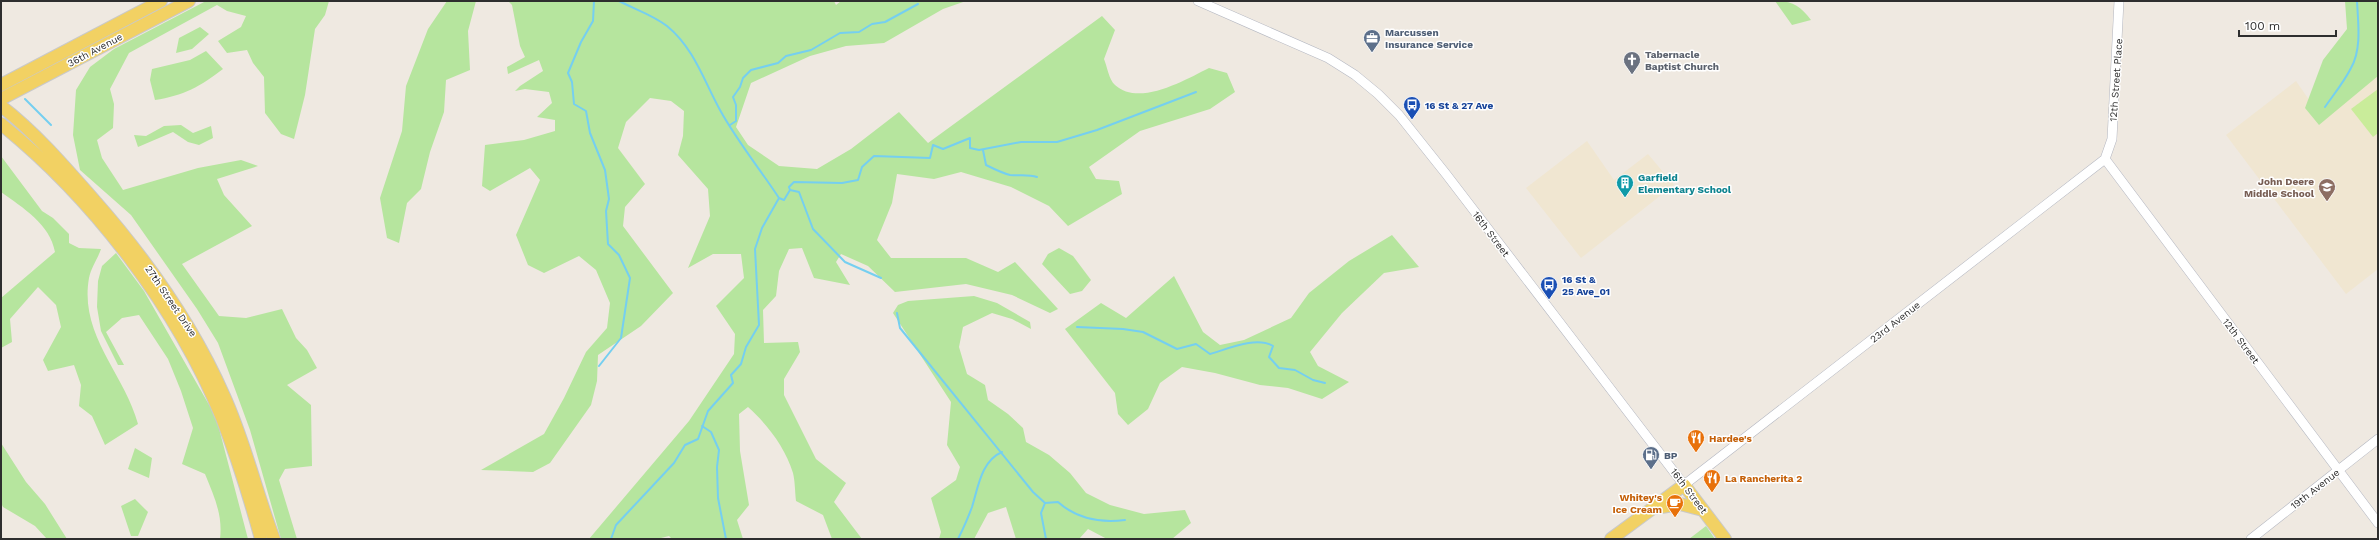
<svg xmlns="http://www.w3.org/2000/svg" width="2379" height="540" viewBox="0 0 2379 540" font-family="'Work Sans',sans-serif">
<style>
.education{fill:#f0e6d1}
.green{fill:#b6e59e}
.pitch{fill:#c9ec9a}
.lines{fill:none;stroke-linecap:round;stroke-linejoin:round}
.stream{stroke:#75cff0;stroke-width:2}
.minor-casing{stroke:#b4b7c1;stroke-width:10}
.major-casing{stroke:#c9c9c9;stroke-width:14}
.minor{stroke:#fff;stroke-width:9}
.major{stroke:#f2d163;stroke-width:12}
.labels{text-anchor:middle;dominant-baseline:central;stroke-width:3;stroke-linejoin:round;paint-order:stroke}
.service-label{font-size:10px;font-weight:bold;fill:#4e5e75;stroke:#fff;text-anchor:start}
.street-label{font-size:10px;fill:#2e2e2e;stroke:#fff}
.worship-label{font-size:10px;font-weight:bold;fill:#5b616d;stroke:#fff;text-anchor:start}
.transit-label{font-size:10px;font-weight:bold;fill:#164399;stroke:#fff;text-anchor:start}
.culture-label{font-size:10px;font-weight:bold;fill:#0d838f;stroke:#fff;text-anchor:start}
.education-label{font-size:10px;font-weight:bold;fill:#785e54;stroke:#fff;text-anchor:end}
.food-label{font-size:10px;font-weight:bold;fill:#c56008;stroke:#fff;text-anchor:start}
</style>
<rect width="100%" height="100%" fill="#efe9e1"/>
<path class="education" d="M2378 1V269L2346 294 2226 135 2296 81 2323 120Z
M1587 141 1614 180 1648 154 1674 185 1581 258 1526 188Z"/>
<path class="green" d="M206 1H329L325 15 315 29 305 95 294 139 281 134 265 113 264 77 253 63 247 50 227 53 218 41 241 27 246 16 227 11 217 5 129 53 110 89 114 104 113 128 97 140 102 158 123 190 198 168 241 160 258 166 217 179 224 195 252 226 182 264 219 316 246 318 282 309 296 338 307 350 317 368 287 385 311 405 312 466 285 469 279 480 297 539H281L250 430 218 343 197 309 131 215 80 170 73 135 76 90 90 67 114 49Z
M447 1H476L468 31 470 70 446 80 444 112 430 152 421 189 407 203 399 243 387 238 380 198 402 131 406 86 428 29Z
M508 1H834L836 5 841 1H966L943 9 884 43 846 46 810 56 751 83 736 127 748 145 779 166 817 169 851 149 899 112 928 143 1102 16 1115 30 1104 59C1107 66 1109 80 1115 85 1139 107 1185 80 1209 68L1227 73 1235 92 1210 109 1140 131 1089 167 1096 179 1119 181 1122 194 1068 226 1049 206 1011 187 961 172 934 179 897 174 892 203 877 240 891 258H966L998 272 1015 262 1058 309 1050 313 1012 295 966 284 895 292 868 266 841 254 836 262 850 285 814 278 802 248 789 249 779 271 776 296 763 310 764 343 798 342 800 352 784 379V395L816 459 846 483 834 502 862 539H832L823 515 796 501C795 492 795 481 793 473 785 447 767 424 748 407L739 414 740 451 749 505 737 520 743 539H672L669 536 657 539H589L689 421 734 354 735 334 716 306 744 278 741 254H713L688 268 710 216 708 189 678 155 683 136 684 111 671 101 650 98 626 122 618 148 645 184 625 207 623 226 673 293 641 326 598 355 597 381 591 405 550 463 533 472 481 470 544 434 564 398 586 352 607 328 610 303 596 270 579 256 544 273 528 265 516 235 540 180 530 168 490 191 482 186 485 145 524 140 555 131V120L537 117 552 103 549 92 525 89 515 91 520 86 543 71 539 60 508 74 507 67 525 57 520 46 512 5Z
M1775 1C1793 1 1800 6 1811 20L1792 25Z
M2345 1H2378V76L2319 125 2305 108 2323 60 2347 29Z
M200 27 209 34 192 49 176 53 179 38Z
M206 51 223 69C201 86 183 96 155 100L150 80 152 69 190 60Z
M181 125 193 133 211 126 213 138 199 145 188 142 173 132 138 147 134 135 146 136 164 126Z
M1 156 42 211 53 218 69 234V243L79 248 101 249C98 258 91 268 89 278 79 335 124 373 138 424L105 445 92 416 79 406 81 385 74 365 48 371 43 360 61 327 56 305 38 287 10 319 12 342 1 348V298L55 252C50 224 23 208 1 192Z
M1392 235 1419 267 1384 273 1342 313 1310 352 1318 366 1349 382 1322 399 1288 388 1260 385 1215 373 1182 367 1160 383 1148 409 1128 425 1118 414 1115 393 1065 329 1101 303 1126 318 1174 276 1203 332 1220 345 1244 340 1291 318 1309 293 1349 261Z
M1059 248 1073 256 1091 280 1082 291 1070 294 1042 264 1048 254Z
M116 253 144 291 216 417 248 539H220C223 515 214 496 205 474L182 464 193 428 181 391 168 359 139 315 122 318 106 332 124 365H118L101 331 97 307 98 281 102 266Z
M974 296 997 303 1030 322 1031 329 1012 319 992 313 963 327 959 347 967 374 985 385 988 400 1008 414 1023 428 1026 442 1049 455 1070 473 1086 493 1110 505 1144 514 1185 510 1191 523 1172 539H1107L1088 529 1079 539H1016L1006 507 988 513 974 539H939L941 532 931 498 956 480 960 467 947 445 951 402 893 313 898 305 908 301Z
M1 443 26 482 45 504 67 539H47L35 526 3 507 1 503Z
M135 448 152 458 149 478 128 469Z
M135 499 148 512 138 536H131L121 506Z
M1706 526 1715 539H1689Z"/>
<path class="pitch" d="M2378 89V133L2373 137 2351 109Z"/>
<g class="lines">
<path class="stream" d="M594 1 593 21 581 42 568 73 572 82 574 104 586 111 590 133 605 170 609 199 606 211 608 244 619 255 630 278 621 338 599 366
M619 1C634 9 653 15 667 26 694 48 704 81 720 110 737 141 760 169 779 198L784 200 790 190 799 192 813 229 845 262 881 278
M25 99 51 125
M2325 107C2334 94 2344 82 2351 68 2362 49 2358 22 2357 1
M730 125 736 121V105L733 97 740 87 743 78 751 70 778 63 786 56 811 50 840 33 859 32 872 24 885 22 918 4
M983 150 986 165C994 169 1002 173 1010 175 1019 176 1028 174 1037 177
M790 190 789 187 794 182 842 183 858 180 862 167 874 156 930 158 933 145 943 149 970 138V148L979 150 1021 142H1057L1097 130 1196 92
M897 313 900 328 1033 492 1045 503 1041 513 1046 539
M1077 327 1123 329 1143 332 1177 349 1196 344 1210 354C1228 349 1256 336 1273 346L1269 357 1279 368 1295 370 1313 380 1325 383
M702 426 711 432 719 450 717 467 718 498 726 539
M1045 503 1058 502C1077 519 1101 523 1125 520
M611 539 616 525 674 463 685 445 698 439 708 411 733 383 731 375 741 364 746 347 759 325 755 249 762 228 779 198
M958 539C963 529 968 518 972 507 978 488 981 461 1002 452
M1058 539H1065"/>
<defs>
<path id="minor" d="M1198 1 1328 58 1355 75 1378 94 1399 115 1446 174 1684 485 2105 159
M2105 159 2378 523
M2105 159 2112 139 2119 1
M2251 539 2378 439"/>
<path id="major" d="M1 85 161 1
M1 99 189 1
M1 106C36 133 65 167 94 200 147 260 192 323 224 396 245 442 256 492 274 539
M1 124C94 199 177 308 222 418 237 457 250 499 261 539
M1655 508 1680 504 1703 510
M1611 539 1684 485 1725 539"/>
</defs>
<use href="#minor" class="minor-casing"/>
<use href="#major" class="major-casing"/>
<use href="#minor" class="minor"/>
<use href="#major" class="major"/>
</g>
<defs>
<symbol id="office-pin" viewBox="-11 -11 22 30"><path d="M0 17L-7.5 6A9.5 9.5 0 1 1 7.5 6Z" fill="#5c6f8a" stroke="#fff"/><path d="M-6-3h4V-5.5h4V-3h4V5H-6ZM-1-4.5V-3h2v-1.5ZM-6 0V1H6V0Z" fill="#fff"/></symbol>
<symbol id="church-pin" viewBox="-11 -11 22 30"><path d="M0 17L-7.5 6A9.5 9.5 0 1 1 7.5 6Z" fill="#6b7280" stroke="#fff"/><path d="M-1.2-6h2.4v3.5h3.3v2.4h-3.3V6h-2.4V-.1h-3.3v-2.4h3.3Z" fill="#fff"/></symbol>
<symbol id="bus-pin" viewBox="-11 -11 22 30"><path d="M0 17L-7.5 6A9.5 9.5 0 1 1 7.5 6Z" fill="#1a4fb4" stroke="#fff"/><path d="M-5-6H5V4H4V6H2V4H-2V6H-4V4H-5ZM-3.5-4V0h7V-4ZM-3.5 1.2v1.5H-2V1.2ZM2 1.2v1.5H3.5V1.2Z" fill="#fff"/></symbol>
<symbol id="building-pin" viewBox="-11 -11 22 30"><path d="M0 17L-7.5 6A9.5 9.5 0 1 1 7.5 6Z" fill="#0f9aa8" stroke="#fff"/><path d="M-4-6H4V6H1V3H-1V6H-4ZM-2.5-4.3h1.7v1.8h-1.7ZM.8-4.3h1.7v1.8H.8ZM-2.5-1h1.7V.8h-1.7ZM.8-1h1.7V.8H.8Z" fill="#fff"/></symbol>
<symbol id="school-pin" viewBox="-11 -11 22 30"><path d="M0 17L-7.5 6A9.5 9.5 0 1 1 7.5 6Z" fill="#8d6e63" stroke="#fff"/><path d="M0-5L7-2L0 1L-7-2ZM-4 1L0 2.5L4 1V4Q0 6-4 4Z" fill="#fff"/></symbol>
<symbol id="restaurant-pin" viewBox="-11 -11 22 30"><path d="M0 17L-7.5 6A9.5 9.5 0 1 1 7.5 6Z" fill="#e8710a" stroke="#fff"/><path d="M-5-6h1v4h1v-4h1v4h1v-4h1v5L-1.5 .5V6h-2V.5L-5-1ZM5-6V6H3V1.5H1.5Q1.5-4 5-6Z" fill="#fff"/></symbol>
<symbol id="fuel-pin" viewBox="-11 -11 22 30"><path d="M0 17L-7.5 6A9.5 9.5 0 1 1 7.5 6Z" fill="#5c6f8a" stroke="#fff"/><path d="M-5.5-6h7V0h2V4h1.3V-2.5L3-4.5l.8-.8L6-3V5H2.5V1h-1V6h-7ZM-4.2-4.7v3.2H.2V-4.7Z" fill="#fff"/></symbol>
<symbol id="cafe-pin" viewBox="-11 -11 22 30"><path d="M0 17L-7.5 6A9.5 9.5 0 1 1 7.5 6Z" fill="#e8710a" stroke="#fff"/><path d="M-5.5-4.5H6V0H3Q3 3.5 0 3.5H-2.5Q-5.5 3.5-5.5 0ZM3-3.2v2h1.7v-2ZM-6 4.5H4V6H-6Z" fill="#fff"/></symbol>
</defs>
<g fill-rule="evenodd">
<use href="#office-pin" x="1362" y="28" width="20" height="27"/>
<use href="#church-pin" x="1622" y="50" width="20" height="27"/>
<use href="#bus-pin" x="1402" y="95" width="20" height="27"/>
<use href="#building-pin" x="1615" y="173" width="20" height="27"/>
<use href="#school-pin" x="2317" y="177" width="20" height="27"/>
<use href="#bus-pin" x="1539" y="275" width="20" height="27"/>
<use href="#restaurant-pin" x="1686" y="428" width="20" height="27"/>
<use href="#fuel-pin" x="1641" y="445" width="20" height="27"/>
<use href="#restaurant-pin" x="1702" y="468" width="20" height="27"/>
<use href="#cafe-pin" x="1665" y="493" width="20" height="27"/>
</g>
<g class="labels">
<g class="service-label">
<text x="1385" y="32">Marcussen<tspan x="1385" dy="12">Insurance Service</tspan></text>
<text x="1664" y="455">BP</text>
</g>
<g class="street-label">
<text transform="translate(95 50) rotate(-28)">36th Avenue</text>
<text transform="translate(2116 80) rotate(-86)">12th Street Place</text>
<text transform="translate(1491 234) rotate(53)">16th Street</text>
<text transform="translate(171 301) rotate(56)">27th Street Drive</text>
<text transform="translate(1895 322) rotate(-38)">23rd Avenue</text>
<text transform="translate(2241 341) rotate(53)">12th Street</text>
<text transform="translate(2315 489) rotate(-38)">19th Avenue</text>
<text transform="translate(1689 491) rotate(53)">16th Street</text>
</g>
<g class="worship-label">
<text x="1645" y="54">Tabernacle<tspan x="1645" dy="12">Baptist Church</tspan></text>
</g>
<g class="transit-label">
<text x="1425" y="105">16 St &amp; 27 Ave</text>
<text x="1562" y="279">16 St &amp;<tspan x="1562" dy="12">25 Ave_01</tspan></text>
</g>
<g class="culture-label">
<text x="1638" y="177">Garfield<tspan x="1638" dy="12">Elementary School</tspan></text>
</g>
<g class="education-label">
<text x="2314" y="181">John Deere<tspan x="2314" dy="12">Middle School</tspan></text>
</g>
<g class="food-label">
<text x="1709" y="438">Hardee's</text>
<text x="1725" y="478">La Rancherita 2</text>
<text x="1662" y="497" text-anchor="end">Whitey's<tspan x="1662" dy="12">Ice Cream</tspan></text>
</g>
</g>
<rect width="2379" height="540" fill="none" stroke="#2e2e2e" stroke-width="4"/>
<path d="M2239 30v6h97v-6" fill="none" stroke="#2e2e2e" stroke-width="2"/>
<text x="2245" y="30" font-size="12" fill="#2e2e2e" stroke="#ffffff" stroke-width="3" paint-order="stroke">100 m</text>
</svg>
